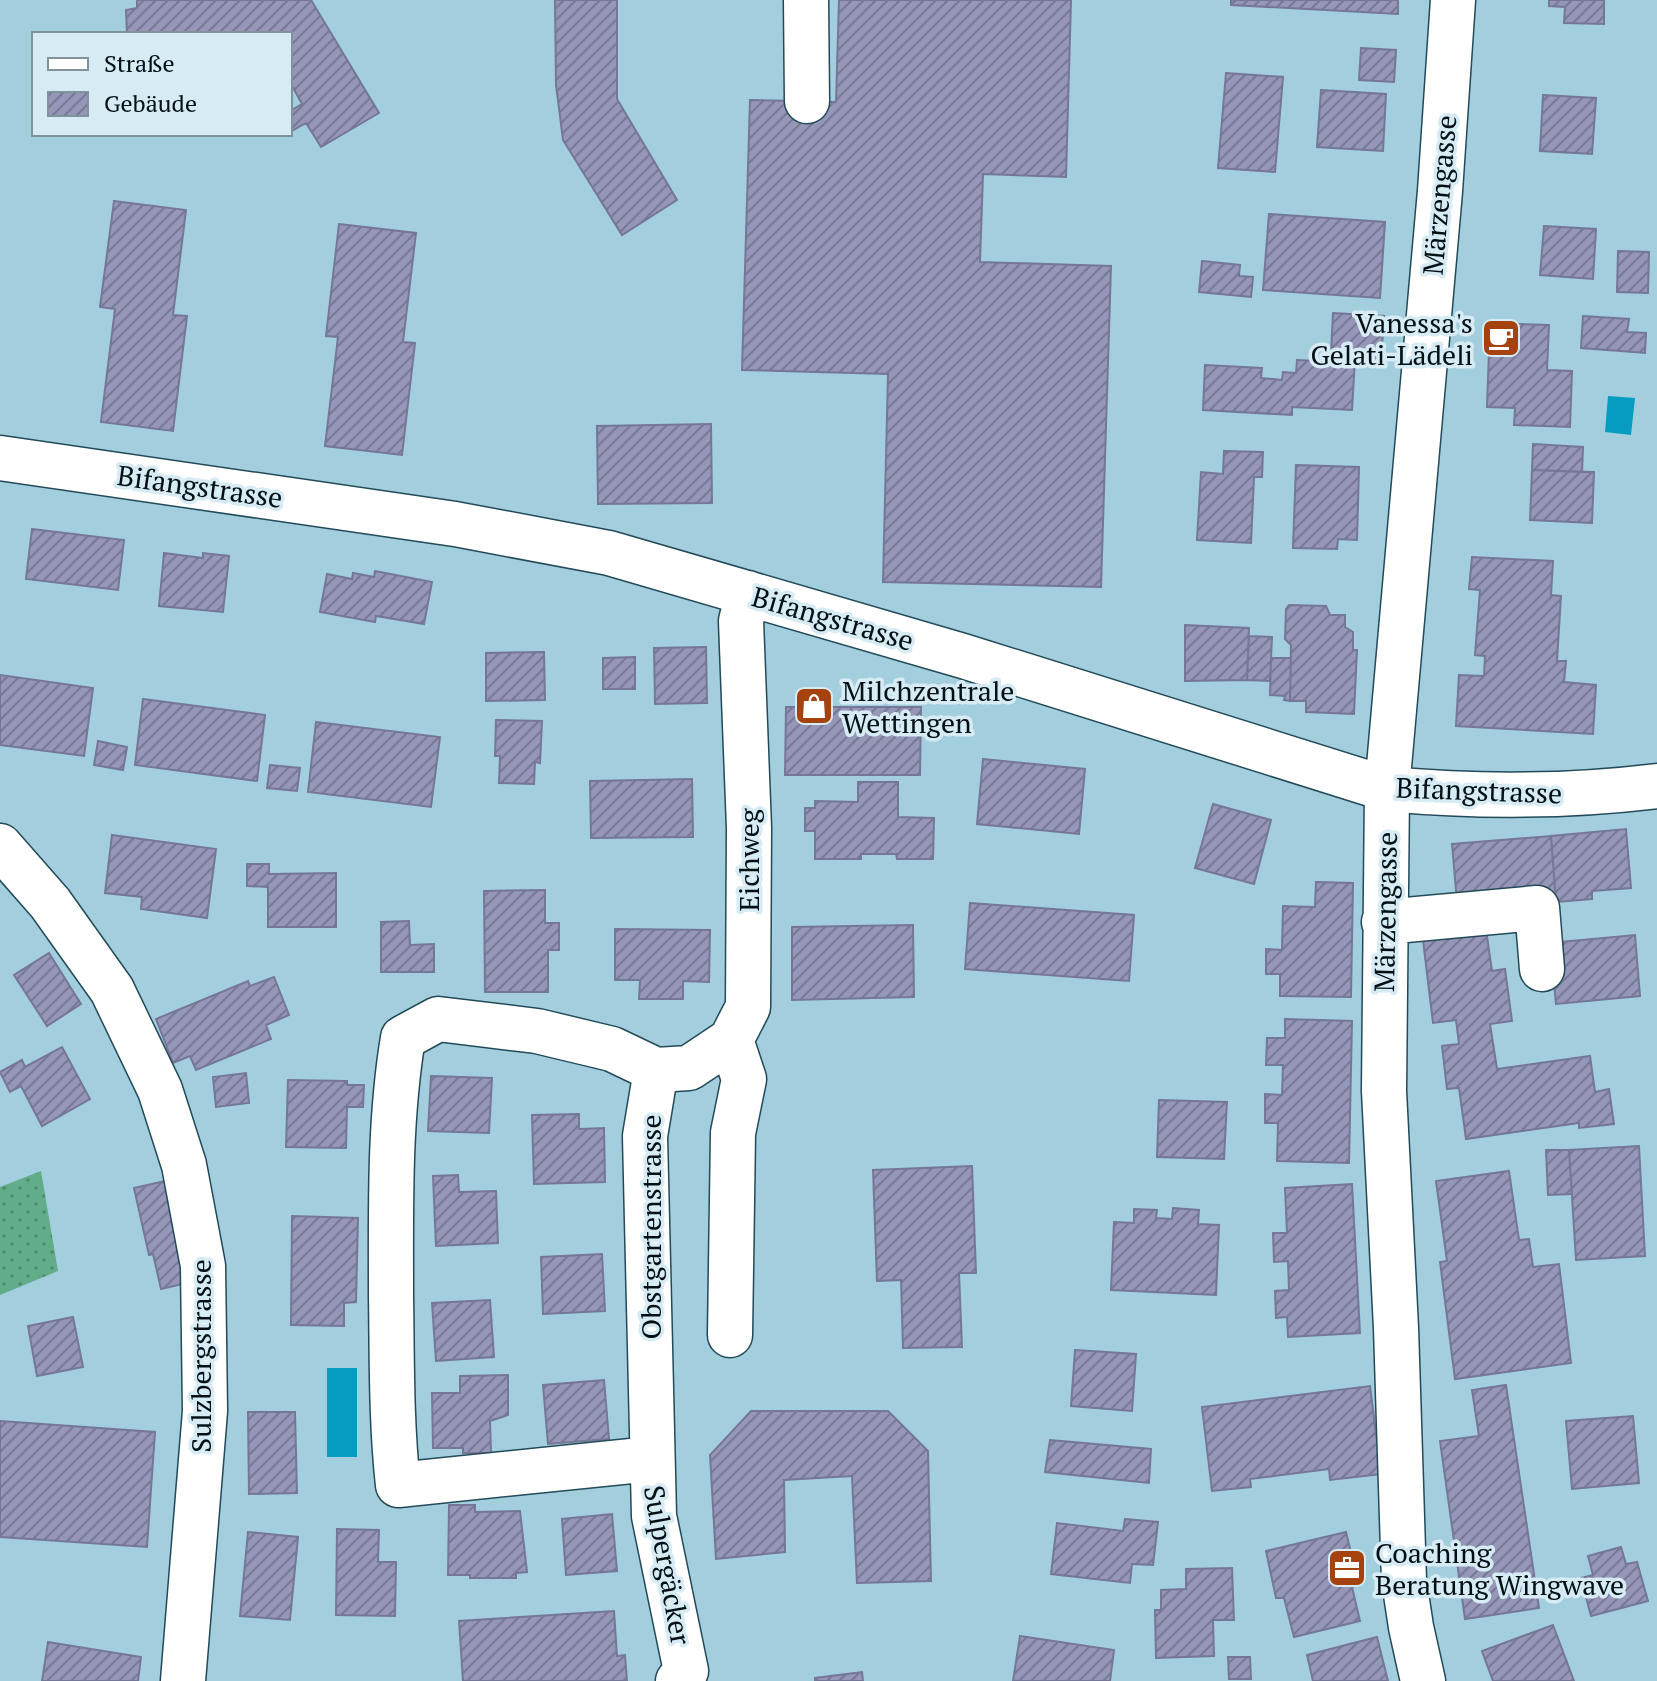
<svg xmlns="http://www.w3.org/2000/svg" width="1657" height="1681" viewBox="0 0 1657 1681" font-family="'PT Serif',serif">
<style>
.green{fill:url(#green-dots)}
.water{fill:#069bc0}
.building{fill:url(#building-hatch);stroke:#757797;stroke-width:2}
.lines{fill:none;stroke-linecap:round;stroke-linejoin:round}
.minor-casing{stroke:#224a58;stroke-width:47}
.minor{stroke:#fff;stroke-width:44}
.labels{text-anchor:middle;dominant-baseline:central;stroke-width:7;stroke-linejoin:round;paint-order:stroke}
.street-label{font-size:28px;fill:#021015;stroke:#d6ebf3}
.poi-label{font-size:28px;fill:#021015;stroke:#d6ebf3;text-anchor:start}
</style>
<defs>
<pattern id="green-dots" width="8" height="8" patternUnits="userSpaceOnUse" patternTransform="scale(2)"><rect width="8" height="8" fill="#61ac89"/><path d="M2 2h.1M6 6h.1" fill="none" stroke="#4e8b6f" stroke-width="1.8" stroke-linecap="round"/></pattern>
<pattern id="building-hatch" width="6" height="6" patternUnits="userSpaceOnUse" patternTransform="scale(2)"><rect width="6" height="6" fill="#9596b8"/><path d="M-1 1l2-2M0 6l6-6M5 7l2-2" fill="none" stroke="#777994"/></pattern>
</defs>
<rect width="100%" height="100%" fill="#a3cede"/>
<path class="green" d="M41 1171 58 1271 0 1295V1187Z"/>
<path class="water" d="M1608 396 1635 398 1631 435 1605 432Z
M327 1368H357V1457H327Z"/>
<path class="building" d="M137 0H311L379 113 321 147 306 123 292 131 290 128V111L302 104 290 82V34H127L126 10 137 8Z
M555 0H617V99L677 200 622 235 563 140 556 85Z
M839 0H1071L1066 177 983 174 980 262 1111 266 1101 587 883 582 888 374 742 370 750 100 836 102Z
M1231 0H1398V14L1231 5Z
M1549 0H1604V24L1564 23 1565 7 1549 6Z
M1361 48 1396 50 1394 82 1359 80Z
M1226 73 1283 77 1275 172 1218 168Z
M1321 90 1386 94 1383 151 1317 147Z
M1543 95 1596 98 1592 154 1540 151Z
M114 201 186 210 173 315 187 316 173 431 101 422 115 309 100 307Z
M1269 214 1385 222 1380 298 1263 290Z
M339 224 416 233 403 342 415 343 402 455 325 446 338 337 326 336Z
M1544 226 1596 229 1593 279 1540 275Z
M1618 251 1649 252 1648 293 1617 292Z
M1202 261 1240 265 1239 276 1253 277 1251 297 1199 292Z
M1333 313 1384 316 1381 362 1355 360 1352 410 1292 407V415L1203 410 1205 365 1262 368 1261 378 1282 380 1283 372 1296 373 1297 360 1342 362 1343 353H1331Z
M1583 316 1629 319 1627 332 1646 333 1645 353 1581 348Z
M1490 323 1549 325 1547 370 1572 371 1570 427 1514 425 1515 408 1487 407Z
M711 424 712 503 598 504 597 426Z
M1533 444 1583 447 1582 472 1532 470Z
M1224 451 1263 452 1262 477H1254L1251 543 1197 540 1201 472 1223 474Z
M1296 465 1359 467 1357 540 1338 539 1337 549 1293 548Z
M1532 470 1594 472 1592 523 1530 520Z
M32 529 124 540 118 590 26 579Z
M164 553 203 558V553L229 556 223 612 159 606Z
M1472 557 1553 561 1551 595 1561 596 1557 661H1566L1564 682 1596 685 1593 734 1456 726 1459 675 1484 676 1485 656 1475 655 1480 590 1469 589Z
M375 571 432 582 424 624 376 616 375 622 320 612 327 574 352 579 353 573 374 577Z
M1289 605 1326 606 1330 615H1345V627L1353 632V650H1357L1354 714 1306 712V701H1290L1291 645 1285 639 1286 609Z
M1185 625 1249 628 1247 680 1185 681Z
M1249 636 1272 637 1270 681 1247 680Z
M706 647 707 703 655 704 654 648Z
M544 652 545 700 486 701V653Z
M635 657V689H603V658Z
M1271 658H1291L1290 701 1284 700 1285 696 1270 695Z
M0 675 93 688 84 756 0 745Z
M143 699 265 715 257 781 135 765Z
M786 707H921L920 775H785Z
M496 720 542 721 540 763 535 762 534 784 499 783 500 756H495Z
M316 722 440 737 431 807 308 792Z
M98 741 127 747 123 770 94 765Z
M983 759 1085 769 1079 834 977 824Z
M270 765 300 768 297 791 267 788Z
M692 779 693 837 591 838 590 781Z
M858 782H898V817L934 818 933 859H897L896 854H861V859H815V831H805V808H815V801L858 802Z
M1213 804 1271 820 1254 884 1195 868Z
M1626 829 1631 888 1592 891V899L1556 902 1551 836Z
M112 835 216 849 207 918 141 909 142 897 105 893Z
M1551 836 1556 902H1457L1452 844Z
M247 864H269V874L336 873V927H268V887L247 886Z
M1316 882 1353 883 1351 997 1280 996V974H1266V949L1282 950 1283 906 1315 907Z
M545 890V923H559V950H548V992H485L484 891Z
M970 903 1134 915 1129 981 965 969Z
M409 921 410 945 434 944V972H381V922Z
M1485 923 1492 971 1505 969 1512 1021 1490 1024 1497 1069 1590 1056 1595 1092 1609 1089 1614 1124 1579 1128V1123L1466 1139 1459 1088 1447 1089 1442 1046 1459 1044 1456 1020 1433 1023 1422 932Z
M913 925 914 997 792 1000V927Z
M615 929 710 930 709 982 683 981V999H639L640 980H615Z
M1635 935 1640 996 1556 1004 1550 943Z
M49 953 81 1004 47 1026 14 975Z
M274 977 289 1015 266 1025 271 1039 196 1070 190 1056 173 1063 156 1019 248 981 250 986Z
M1285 1019 1352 1021 1349 1163 1277 1161 1278 1123H1265V1094L1282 1095 1283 1065H1266L1267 1038H1285Z
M62 1047 90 1099 42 1126 21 1086 10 1092 0 1072 22 1060 25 1067Z
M246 1073 249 1103 216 1107 213 1077Z
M431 1076 492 1078 489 1133 428 1131Z
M288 1080 347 1081V1085H364L363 1107H347L346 1148 286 1147Z
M1159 1100 1227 1102 1224 1159 1157 1157Z
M579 1114V1129L604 1128 605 1182 534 1184 532 1115Z
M1639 1146 1645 1256 1576 1260 1569 1150Z
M1546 1150H1569L1572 1194 1548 1195Z
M972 1166 976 1273H959L962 1347 903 1348 901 1280 877 1281 873 1170Z
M1509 1171 1519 1240 1529 1239 1533 1267 1559 1264 1571 1363 1455 1379 1440 1262 1447 1261 1436 1181Z
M458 1175 459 1192 496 1191 498 1243 436 1246 433 1176Z
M174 1179 191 1282 161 1289 153 1254 149 1255 134 1188Z
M1352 1184 1360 1333 1288 1337 1287 1317 1276 1318 1275 1291 1289 1290 1288 1261 1274 1262 1273 1233H1287L1285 1188Z
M1173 1208 1199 1210 1198 1224 1219 1225 1216 1295 1111 1290 1114 1222 1134 1223V1209L1157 1210 1156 1218 1172 1219Z
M292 1216 358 1218 356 1302 344 1303V1326L291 1325Z
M602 1254 605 1311 543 1314 541 1257Z
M490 1300 494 1357 436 1361 432 1303Z
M73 1317 83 1367 37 1376 28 1326Z
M1075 1350 1136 1354 1132 1411 1071 1406Z
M508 1375V1415L490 1421 491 1453H463V1448H433L432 1393H460V1376Z
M604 1380 609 1439 548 1444 543 1385Z
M1506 1385 1539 1608 1465 1619 1440 1441 1479 1436 1472 1390Z
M1370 1386 1381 1474 1330 1480 1329 1469 1250 1479 1251 1487 1212 1491 1202 1407Z
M751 1411H888L928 1451 931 1581 857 1583 852 1476 784 1480 785 1552 716 1559 710 1455Z
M248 1412H295L297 1493 249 1494Z
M1633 1416 1639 1483 1572 1489 1566 1421Z
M0 1421 155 1432 147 1547 0 1537Z
M1050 1440 1151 1449 1149 1483 1045 1472Z
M449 1505H475V1512L520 1511 527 1572 516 1573V1578H470V1575H448Z
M612 1514 617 1571 566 1575 562 1519Z
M1125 1519 1158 1522 1153 1565 1132 1564 1130 1583 1051 1574 1057 1523 1123 1531Z
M337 1529 379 1530 378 1562H396L395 1616 336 1615Z
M248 1532 298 1537 290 1620 240 1616Z
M1346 1532 1359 1585 1352 1587 1360 1621 1294 1637 1284 1598H1276L1266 1551Z
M1621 1547 1626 1564 1637 1562 1648 1601 1591 1616 1581 1578 1593 1575 1588 1556Z
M1232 1568 1234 1620H1213L1214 1656 1156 1658 1155 1610H1161V1590L1186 1589V1569Z
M614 1611 617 1656 625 1655 627 1681H463L459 1621Z
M1553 1625 1574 1681H1493L1482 1651Z
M1020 1636 1114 1650 1110 1681H1013Z
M1377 1637 1388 1681H1313L1307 1655Z
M48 1642 141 1657 138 1681H42Z
M1228 1657H1250L1251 1679H1229Z
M862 1672 863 1681H815V1678Z"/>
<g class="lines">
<defs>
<path id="minor" d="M806 0 807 101
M0 458 455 524 609 553 963 656 1387 789C1477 797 1567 797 1657 786
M0 846 50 903 112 990 160 1090 184 1165 203 1266 205 1411 183 1681
M1384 922 1537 908 1542 969
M656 1070 645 1136 654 1516 686 1671 678 1681
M730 1335 733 1133 744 1079 731 1040
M651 1459 398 1485C391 1422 392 1359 391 1295 391 1209 389 1122 403 1038L438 1019 537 1031 612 1049 656 1070 689 1068 731 1040 748 1007 749 828 741 621 748 593
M1423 1681 1411 1627 1404 1581 1396 1328 1384 1091 1387 789 1440 191 1453 0"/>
</defs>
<use href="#minor" class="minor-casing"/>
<use href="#minor" class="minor"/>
</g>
<defs>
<symbol id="cafe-square" viewBox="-11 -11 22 22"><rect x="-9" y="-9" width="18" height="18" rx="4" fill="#a6420e" stroke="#d6ebf3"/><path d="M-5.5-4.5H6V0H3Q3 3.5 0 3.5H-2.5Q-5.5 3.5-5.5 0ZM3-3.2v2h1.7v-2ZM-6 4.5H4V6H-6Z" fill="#fff"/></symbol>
<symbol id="shop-square" viewBox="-11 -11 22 22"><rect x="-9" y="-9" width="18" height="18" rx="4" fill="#a6420e" stroke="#d6ebf3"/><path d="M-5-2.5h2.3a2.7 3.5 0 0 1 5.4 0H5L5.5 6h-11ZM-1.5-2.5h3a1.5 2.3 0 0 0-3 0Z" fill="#fff"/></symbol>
<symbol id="office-square" viewBox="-11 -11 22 22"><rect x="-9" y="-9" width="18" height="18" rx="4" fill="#a6420e" stroke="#d6ebf3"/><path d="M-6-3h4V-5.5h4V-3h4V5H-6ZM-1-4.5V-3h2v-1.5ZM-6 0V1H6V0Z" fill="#fff"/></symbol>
</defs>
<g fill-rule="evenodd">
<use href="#cafe-square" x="1479" y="316" width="44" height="44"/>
<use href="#shop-square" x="792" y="684" width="44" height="44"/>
<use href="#office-square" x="1325" y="1546" width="44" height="44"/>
</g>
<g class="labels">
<g class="street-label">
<text transform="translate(1439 195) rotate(-85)">Märzengasse</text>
<text transform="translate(200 486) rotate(8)">Bifangstrasse</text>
<text transform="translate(833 618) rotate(16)">Bifangstrasse</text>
<text transform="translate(1479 790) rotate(2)">Bifangstrasse</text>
<text transform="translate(748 860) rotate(-90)">Eichweg</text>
<text transform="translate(1385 912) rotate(-89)">Märzengasse</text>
<text transform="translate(650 1227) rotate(-90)">Obstgartenstrasse</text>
<text transform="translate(200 1356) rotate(-90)">Sulzbergstrasse</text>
<text transform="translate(668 1565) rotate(80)">Sulpergäcker</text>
</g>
<g class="poi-label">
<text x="1473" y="322" text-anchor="end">Vanessa's<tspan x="1473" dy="32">Gelati-Lädeli</tspan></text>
<text x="842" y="690">Milchzentrale<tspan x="842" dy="32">Wettingen</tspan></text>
<text x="1375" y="1552">Coaching<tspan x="1375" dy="32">Beratung Wingwave</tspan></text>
</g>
</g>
<rect x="32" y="32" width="260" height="104" fill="#d6ebf3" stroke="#81939a" stroke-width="2"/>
<rect x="48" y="58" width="40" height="12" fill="#ffffff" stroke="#81939a" stroke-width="2"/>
<text x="104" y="72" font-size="24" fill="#021015">Straße</text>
<rect x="48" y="92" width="40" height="24" fill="url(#building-hatch)" stroke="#81939a" stroke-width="2"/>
<text x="104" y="112" font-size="24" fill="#021015">Gebäude</text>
</svg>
